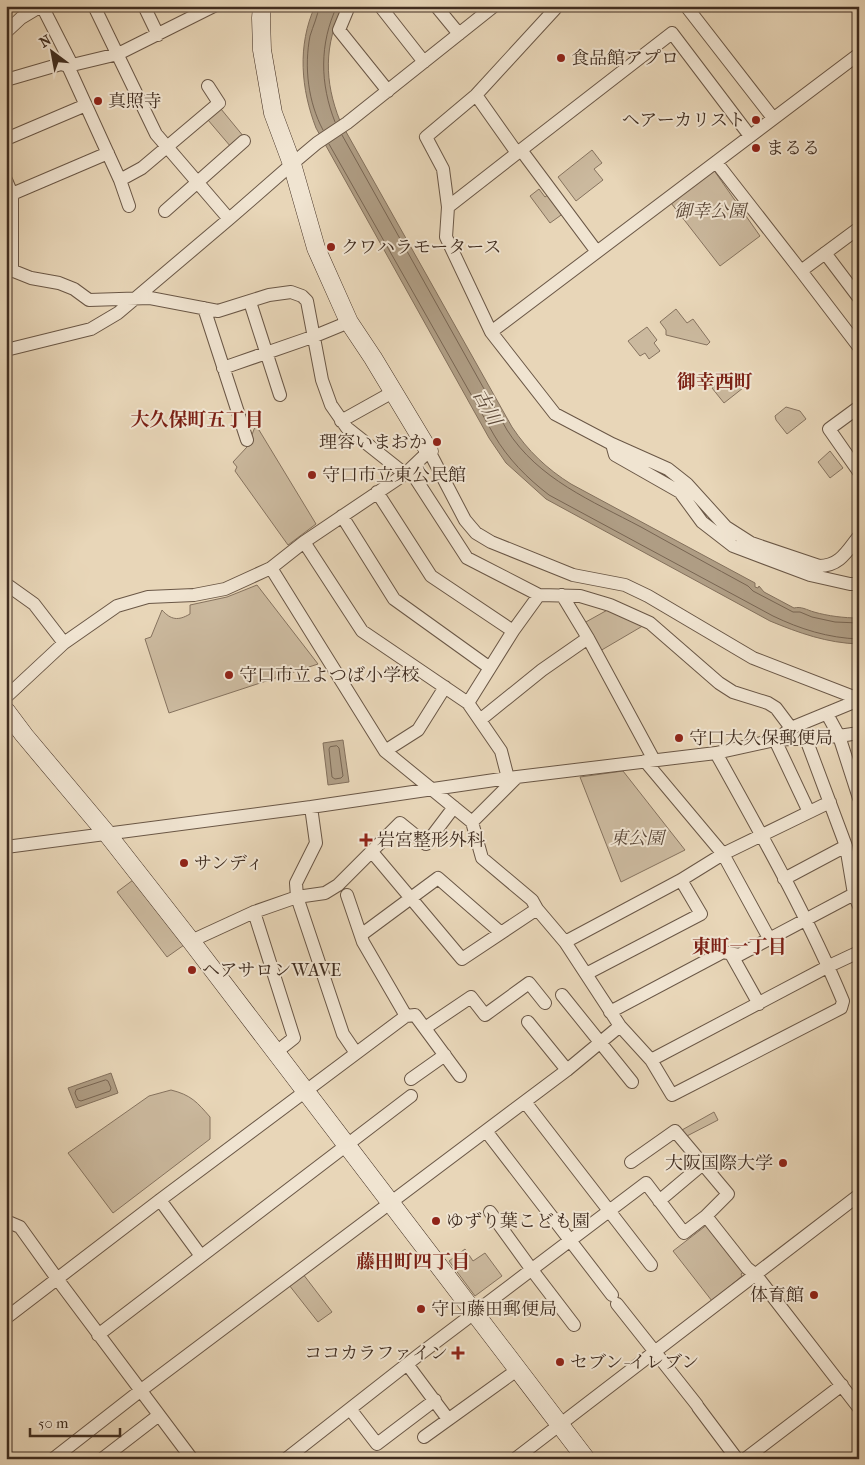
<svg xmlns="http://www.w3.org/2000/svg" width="865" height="1465" viewBox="0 0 865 1465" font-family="'IM FELL French Canon','Noto Serif JP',serif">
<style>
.green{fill:#cbb99e;stroke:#86735f}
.water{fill:#af9d84;stroke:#83705c}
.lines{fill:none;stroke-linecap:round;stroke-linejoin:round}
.shore{stroke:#786552;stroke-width:1}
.street-casing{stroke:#6a5746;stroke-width:14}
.secondary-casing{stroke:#402d20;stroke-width:19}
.street{stroke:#f0e4d1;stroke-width:12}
.secondary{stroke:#f0e4d1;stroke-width:18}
.poi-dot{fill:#8f2418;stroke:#f0e4d1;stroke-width:2}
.labels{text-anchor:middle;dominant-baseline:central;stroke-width:4;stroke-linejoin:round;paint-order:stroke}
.poi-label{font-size:18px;fill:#402d20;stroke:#f0e4d1;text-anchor:start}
.park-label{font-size:18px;font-style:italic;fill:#5c4939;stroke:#f0e4d1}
.neighbourhood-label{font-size:19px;font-weight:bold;fill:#7a1f14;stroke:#f0e4d1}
.water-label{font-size:19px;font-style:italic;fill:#5c4939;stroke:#f0e4d1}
</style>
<rect width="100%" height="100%" fill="#e8d6b8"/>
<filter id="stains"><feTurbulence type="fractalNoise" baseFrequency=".004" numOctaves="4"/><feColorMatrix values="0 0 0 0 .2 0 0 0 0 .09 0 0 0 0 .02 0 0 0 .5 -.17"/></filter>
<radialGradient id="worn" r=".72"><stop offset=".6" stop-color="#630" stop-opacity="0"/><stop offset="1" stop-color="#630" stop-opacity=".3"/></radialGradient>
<path class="green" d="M221 109 244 137 231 147 208 120Z
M592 150 602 163 594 169 603 180 576 201 558 177Z
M713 169 760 236 720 266 671 203Z
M539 189 545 197 549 194 564 213 550 223 530 196Z
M676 309 687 323 693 319 710 342 707 345 666 335V330L660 322Z
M647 327 657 340 654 343 660 351 649 359 645 353 640 356 628 341Z
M722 379 743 388 724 403 712 388Z
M786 407 800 411 806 419 787 434 776 420 775 416Z
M255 427 259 430 316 524 288 545 235 471 237 467 233 462 247 447Z
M830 451 843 468 830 478 818 462Z
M257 585 318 664 169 713 145 639 151 637 162 610C171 620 178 621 190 614V605L227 597Z
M611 608 646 624 600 651 584 623Z
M623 771 685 850 621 882 580 777Z
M133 880 184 945 167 957 117 892Z
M171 1090C191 1095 197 1102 210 1117V1139L113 1213 68 1153 149 1096Z
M714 1112 718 1120 685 1137 682 1130Z
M708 1224 745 1271 741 1274 742 1276 712 1301 673 1251Z
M465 1249 473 1261 485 1253 502 1276 475 1296 449 1261Z
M303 1274 332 1312 318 1322 289 1285Z"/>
<path class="water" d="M315 6H343C324 45 324 81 340 121L512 427C528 451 547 469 571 484L755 583V587L758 588 759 586 764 592 794 608C801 606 807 610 814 612 828 616 844 618 859 618V644C827 643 799 633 770 621L546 499 506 463 489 438 316 128C301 89 297 46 315 6Z
M343 740 349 782 328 785 323 743Z
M111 1073 118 1093 76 1108 68 1088Z"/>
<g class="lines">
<path class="shore" d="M319 6C318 16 313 26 310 36 304 67 308 102 323 130
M335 122C320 84 319 44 337 6
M342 135 507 430C538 479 592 501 641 527 677 547 713 567 748 586L753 591 793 612H800L812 617 835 622 859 623
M329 144 494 435C508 459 527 478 549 495L773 616C800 629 828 638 859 639
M337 746 339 748 343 776 341 778 335 779 332 777 329 749 330 747Z
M106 1080 108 1081 111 1088 110 1091 81 1101 78 1100 75 1093 76 1090Z"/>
<defs>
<path id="street" d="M42 6 72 65
M94 6 156 134 229 219
M144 6 158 35
M349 6 339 30 388 91
M380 6 424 62
M436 6 459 34
M556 6 555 9 476 95 426 137 443 169 448 207 446 237 491 332 555 414 612 444 615 455 680 492 702 522 733 546 810 575 850 584H859
M686 6 773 118
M6 32 21 18 41 6
M68 66 120 180 129 206
M6 80 61 64 68 66 118 54 214 6
M476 95 517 153
M6 139 86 105
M716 162 801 271 859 347
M6 180 12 194V271
M120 180 142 168 219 103 208 86
M12 194 108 153
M448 207 521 150
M165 211 244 141
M597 252 521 150 672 33 750 136
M825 253 859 298
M6 268 31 278 59 283 74 289 89 300 150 298 218 311 269 295 291 292 302 296 307 301 322 380 331 405 347 428 405 474
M801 271 859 228
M250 302 280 395
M204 308 247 440
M491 332 859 54
M6 350 91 329 118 313 229 219 292 164 317 143 347 123 494 6
M223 368 315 336 349 322
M859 407 829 429 859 472
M341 421 393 392
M612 444 668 469 687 484 726 527 751 543 819 566C840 566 847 551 859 536
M410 470 467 558 539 595 580 596 610 605 650 623 719 683 733 692 768 703 776 708 791 728
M377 492 431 576 513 631
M342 516 394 599 490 668
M304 542 362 631 468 703 501 751 508 778
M271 568 304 542 405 474 429 451 465 520 476 533 491 542 573 575 625 585 648 596 753 658 859 699
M6 584 34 604 64 643
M562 595 588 638 654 760
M6 697 64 643 117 606 148 597 194 595 225 589 271 568 385 751 472 822 482 858 532 900 537 909 565 942 620 1026 651 1060 672 1095 841 1008 843 1001C807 915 761 834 716 753
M468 703 513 631 539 595
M827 714 839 736 859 798
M480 720 542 670 588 638
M785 733 791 728 859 700
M806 739 846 846 854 894 859 906
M775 740 809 812
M385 751 418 730 445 687
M645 761 723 854 770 940
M311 807 316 843 296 883 297 897 343 1034 356 1053
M472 822 517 777
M6 847 311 807 508 778 716 753 775 740 839 736 859 733
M372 852 462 959 537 909
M784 879 846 846
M347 895 363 942 406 1016
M254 912 294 1038 275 1053
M361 935 438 878 500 932
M191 941 254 912 297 897 325 893 338 885 400 823 426 844 454 807
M565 942 681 880 723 854 830 802
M731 954 759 1004
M586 974 701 914 681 880
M562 995 632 1082
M610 1012 723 952 739 955 854 894
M528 1022 567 1070
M425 1028 471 997 485 1015 529 983 545 1003
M651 1060 829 966 859 952
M411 1079 445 1055
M525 1102 651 1265
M486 1131 612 1295
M631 1162 675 1131 728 1194 706 1216
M160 1200 201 1256
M659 1201 703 1164
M490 1212 532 1270 574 1325
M6 1221 20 1227 58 1280 192 1459
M617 1304 697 1405
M6 1318 160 1200 406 1016 415 1015 460 1076
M98 1335 411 1096
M407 1364 448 1419
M698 1407 737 1459
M350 1409 377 1444 435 1400
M424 1437 517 1370
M53 1459 140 1391 567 1070 620 1026
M102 1459 159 1415
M286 1459 420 1354 646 1183 684 1233 706 1216 747 1268 756 1275 859 1408
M515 1459 859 1195
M745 1459 842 1385"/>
<path id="secondary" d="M262 6 261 18 262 50 273 113 292 164 316 248 349 322 373 358 429 451
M6 711 24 735 108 835 191 941 586 1459"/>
</defs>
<use href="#street" class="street-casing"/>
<use href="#secondary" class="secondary-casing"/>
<use href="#street" class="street"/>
<use href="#secondary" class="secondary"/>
</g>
<g class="poi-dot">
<circle cx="561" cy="58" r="5"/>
<circle cx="98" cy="101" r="5"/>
<circle cx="756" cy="120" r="5"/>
<circle cx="756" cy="148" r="5"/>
<circle cx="331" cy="247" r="5"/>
<circle cx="437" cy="442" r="5"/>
<circle cx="312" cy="475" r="5"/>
<circle cx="229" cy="675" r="5"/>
<circle cx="679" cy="738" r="5"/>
<path d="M363.5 832.5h5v5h5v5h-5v5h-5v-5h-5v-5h5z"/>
<circle cx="184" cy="863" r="5"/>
<circle cx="192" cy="970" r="5"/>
<circle cx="783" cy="1163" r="5"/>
<circle cx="436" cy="1221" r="5"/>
<circle cx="814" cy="1295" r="5"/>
<circle cx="421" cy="1309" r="5"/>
<path d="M455.5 1345.5h5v5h5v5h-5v5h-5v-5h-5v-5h5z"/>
<circle cx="560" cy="1362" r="5"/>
</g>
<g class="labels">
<g class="poi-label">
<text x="571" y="58">食品館アプロ</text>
<text x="108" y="101">真照寺</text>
<text x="746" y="120" text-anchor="end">ヘアーカリスト</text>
<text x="766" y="148">まるる</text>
<text x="341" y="247">クワハラモータース</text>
<text x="427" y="442" text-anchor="end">理容いまおか</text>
<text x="322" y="475">守口市立東公民館</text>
<text x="239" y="675">守口市立よつば小学校</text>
<text x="689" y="738">守口大久保郵便局</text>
<text x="377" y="840">岩宮整形外科</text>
<text x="194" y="863">サンディ</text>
<text x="202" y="970">ヘアサロンWAVE</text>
<text x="773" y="1163" text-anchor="end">大阪国際大学</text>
<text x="446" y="1221">ゆずり葉こども園</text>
<text x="804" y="1295" text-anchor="end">体育館</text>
<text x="431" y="1309">守口藤田郵便局</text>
<text x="448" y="1353" text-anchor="end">ココカラファイン</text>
<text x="570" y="1362">セブン-イレブン</text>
</g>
<g class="park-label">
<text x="710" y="211">御幸公園</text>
<text x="637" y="838">東公園</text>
</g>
<g class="neighbourhood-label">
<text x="715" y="382">御幸西町</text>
<text x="197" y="420">大久保町五丁目</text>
<text x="739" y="947">東町一丁目</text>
<text x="413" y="1262">藤田町四丁目</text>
</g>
<g class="water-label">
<text transform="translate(487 407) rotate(61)">古川</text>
</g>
</g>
<rect width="865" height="1465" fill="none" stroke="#e8d6b8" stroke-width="25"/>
<rect x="8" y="8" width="850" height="1450" fill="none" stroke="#402d20" stroke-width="2.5"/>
<rect x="12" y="12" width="840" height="1440" fill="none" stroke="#402d20"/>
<g transform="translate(52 52) rotate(328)" stroke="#f0e4d1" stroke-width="4" paint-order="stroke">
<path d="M0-4L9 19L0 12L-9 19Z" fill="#402d20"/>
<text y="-8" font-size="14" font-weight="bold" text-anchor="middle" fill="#402d20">N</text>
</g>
<path d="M30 1428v8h90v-8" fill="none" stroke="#402d20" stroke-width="2.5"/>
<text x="38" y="1428" font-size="15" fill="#402d20" stroke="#f0e4d1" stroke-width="4" paint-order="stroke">50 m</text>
<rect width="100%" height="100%" filter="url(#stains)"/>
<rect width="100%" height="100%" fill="url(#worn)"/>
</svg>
